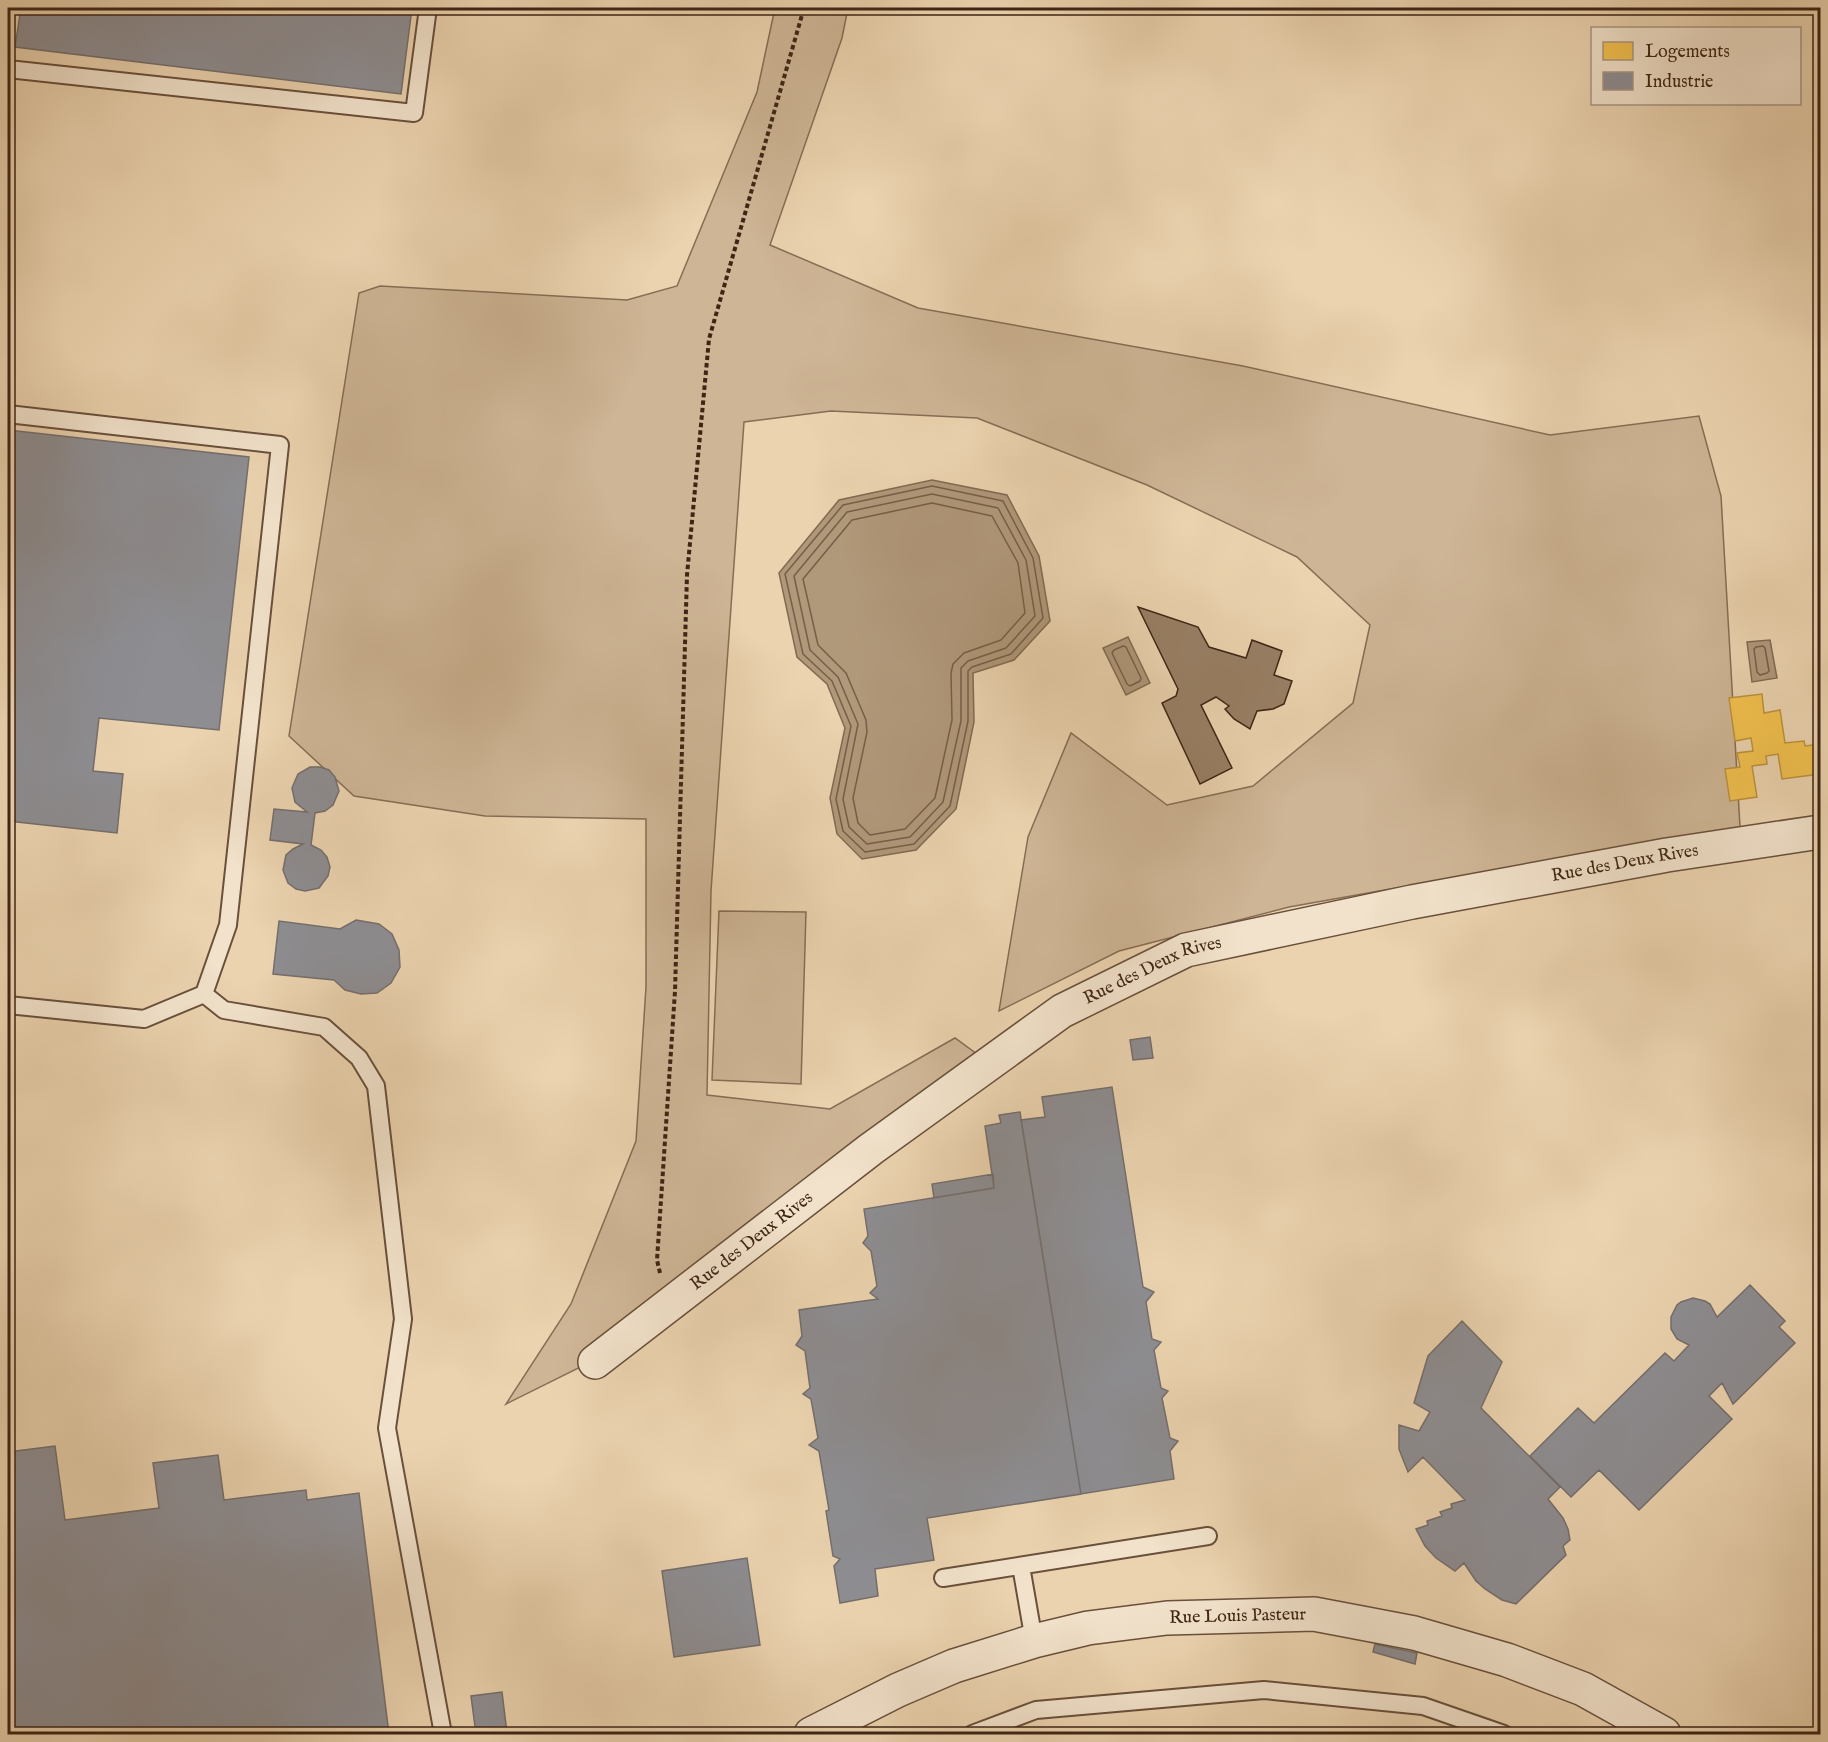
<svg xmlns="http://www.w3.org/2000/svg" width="1828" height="1742" viewBox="0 0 1828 1742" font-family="'IM FELL English',serif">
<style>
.green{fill:#ceb595;stroke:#866d54;stroke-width:1.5}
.water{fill:#b0987a;stroke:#826a51;stroke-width:1.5}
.homes{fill:#f2c14e;stroke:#bc923d;stroke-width:1.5}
.industry{fill:#8d8d92;stroke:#756e6c;stroke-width:1.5}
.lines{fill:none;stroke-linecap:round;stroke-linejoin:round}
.shore{stroke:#775e47;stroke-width:1.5}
.building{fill:#987f65;stroke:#3e2514;stroke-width:1.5}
.service-casing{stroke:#69503b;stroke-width:20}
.minor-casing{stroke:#69503b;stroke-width:36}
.path{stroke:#3e2514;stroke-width:4;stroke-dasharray:4.5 3;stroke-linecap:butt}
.service{stroke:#f2e2cb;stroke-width:16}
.minor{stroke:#f2e2cb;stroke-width:33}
.labels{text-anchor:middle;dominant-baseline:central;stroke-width:6;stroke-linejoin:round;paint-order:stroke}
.street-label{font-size:18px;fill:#3e2514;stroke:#f2e2cb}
</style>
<rect width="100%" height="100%" fill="#ebd3af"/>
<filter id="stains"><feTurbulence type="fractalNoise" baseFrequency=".00333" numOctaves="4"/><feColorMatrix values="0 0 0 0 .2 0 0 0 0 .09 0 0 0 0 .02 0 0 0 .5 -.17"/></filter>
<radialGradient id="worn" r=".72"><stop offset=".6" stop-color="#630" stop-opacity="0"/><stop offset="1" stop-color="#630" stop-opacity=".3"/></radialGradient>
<path class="green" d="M775 8H848L842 38 770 245 918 308 1243 366 1550 435 1699 416 1721 496 1740 827 1289 907 1119 951 999 1011 1028 837 1071 733 1167 805 1253 786 1353 703 1370 625 1297 557 1147 485 977 418 831 411 744 422 711 891 707 1095 830 1109 955 1038 1000 1071 681 1317 506 1404 571 1304 636 1141 646 987V819L485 816 354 796 289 736 359 293 380 286 627 300 677 286 757 92Z
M719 911 806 912 801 1084 712 1080Z"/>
<path class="water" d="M932 480 1007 495 1039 556 1050 621 1014 660 973 673 974 722 956 809 916 850 862 859 837 834 830 798 845 728 827 684 797 657 779 573 839 500Z
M1128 637 1150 683 1126 695 1103 648Z
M1770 640 1777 678 1752 682 1747 642Z"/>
<path class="homes" d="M1762 694 1764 713 1780 710 1785 743 1804 741 1805 746 1820 744V774L1782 779 1778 754 1766 756 1767 764 1752 766 1757 797 1730 801 1725 769 1740 767 1737 753 1753 751 1751 738 1735 741 1729 698Z"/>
<path class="industry" d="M21 8H412L401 94 15 47Z
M8 430 249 457 219 730 99 718 93 771 123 774 117 833 8 821Z
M310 767H320L329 770 335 777 339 791 333 805 325 811 315 813 311 845 321 850 327 857 330 867 328 876 319 888 305 891 296 889 288 883 283 870 286 855 293 849 303 844 270 840 274 809 307 812 295 802 292 788 298 774Z
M356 920 379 924 392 934 399 950 400 967 391 983 377 993 361 994 345 990 334 980 273 974 279 921 340 929Z
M1820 975V996H1817L1814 976Z
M1150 1037 1153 1058 1133 1060 1130 1040Z
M1112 1087 1143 1287 1154 1292 1146 1302 1152 1339 1161 1342 1154 1350 1161 1388 1168 1391 1162 1398 1170 1438 1178 1441 1170 1451 1174 1479 1081 1494 1021 1120 1045 1117 1042 1097Z
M1020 1112 1081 1494 927 1518 934 1560 875 1569 878 1596 840 1603 834 1566 840 1559 833 1556 826 1511 829 1510 819 1451 809 1445 818 1438 811 1399 803 1394 810 1388 805 1351 796 1345 802 1336 799 1310 878 1299 870 1293 877 1286 871 1251 863 1243 868 1236 864 1209 994 1188 985 1126 1001 1123 999 1115Z
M993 1174 994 1188 934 1198 932 1184Z
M1750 1285 1785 1321 1779 1327 1795 1343 1733 1404 1722 1383 1709 1396 1732 1419 1639 1510 1599 1470 1571 1497 1530 1456 1578 1408 1594 1423 1665 1353 1674 1361 1689 1345 1677 1339 1671 1329V1317L1677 1305 1681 1302 1693 1298 1705 1301 1710 1304 1717 1317Z
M1462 1321 1502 1362 1481 1408 1560 1487 1548 1499 1563 1518 1568 1529 1570 1540 1563 1546 1566 1555 1516 1604 1502 1600 1485 1589 1476 1581 1464 1563 1455 1571 1436 1558 1425 1546 1416 1529 1428 1525 1427 1521 1442 1516 1440 1512 1452 1508 1451 1504 1465 1500 1423 1457 1408 1472 1399 1449V1425L1419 1431 1430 1412 1414 1403 1428 1356Z
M55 1446 65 1520 159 1508 153 1463 218 1455 224 1500 306 1490 307 1500 359 1493 389 1734H8V1452Z
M747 1558 760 1645 674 1657 662 1571Z
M1375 1644 1417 1653 1415 1664 1373 1652Z
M502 1692 507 1733 476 1734 471 1696Z"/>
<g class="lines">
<path class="shore" d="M932 486 1003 501 1033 558 1043 618 1011 654 972 667 968 671V721L950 806 914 844 865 852 843 831 836 799 851 726 832 681 803 654 785 574 843 505Z
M932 494 998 508 1026 560 1035 616 1006 648 968 661 961 668V721L943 802 910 837 867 844 849 827 843 799 858 724 838 677 810 650 794 576 847 512Z
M932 503 992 516 1018 563 1025 613 1001 640 964 653 953 664 951 673 952 720 935 798 905 829 870 835 858 823 853 798 867 732 866 720 846 673 818 645 803 579 852 520Z
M1123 646 1126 647 1141 678 1140 681 1130 686 1127 684 1112 653 1114 650Z
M1763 646 1765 648 1769 671 1767 673 1760 675 1757 672 1754 649 1756 647Z"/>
</g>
<path class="building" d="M1138 607 1198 627 1209 647 1246 658 1252 640 1282 651 1274 675 1292 681 1284 704 1273 709 1257 711 1250 729 1234 719 1225 709 1229 706 1216 697 1201 705 1232 768 1200 784 1162 703 1176 696 1178 689Z"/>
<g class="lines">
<defs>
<path id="service" d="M8 69 414 113 428 8
M8 414 280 445 228 925 204 994 144 1019 8 1005
M204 994 224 1010 324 1027 359 1058 376 1086 403 1319 387 1428 443 1734
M1021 1566 1034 1641
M943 1578 1208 1536
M972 1734 1036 1710 1264 1690 1423 1706 1504 1734"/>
<g id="minor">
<path id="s1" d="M595 1362 871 1149 1062 1011 1186 950 1412 902 1667 855 1820 832"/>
<path id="s2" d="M811 1734 898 1690 954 1666 1034 1641 1088 1628 1167 1618 1314 1614 1414 1633 1507 1660 1583 1689 1664 1734"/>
</g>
</defs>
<use href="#service" class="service-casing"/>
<use href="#minor" class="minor-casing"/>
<path class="path" d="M660 1273 657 1260 675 991 687 575 709 339 804 8"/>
<use href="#service" class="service"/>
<use href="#minor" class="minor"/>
</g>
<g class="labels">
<g class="street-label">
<text stroke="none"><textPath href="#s1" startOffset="1170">Rue des Deux Rives</textPath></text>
<text stroke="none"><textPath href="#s1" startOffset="684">Rue des Deux Rives</textPath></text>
<text stroke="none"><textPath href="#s1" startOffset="198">Rue des Deux Rives</textPath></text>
<text stroke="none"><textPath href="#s2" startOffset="448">Rue Louis Pasteur</textPath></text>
</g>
</g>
<rect width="1828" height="1742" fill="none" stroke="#ebd3af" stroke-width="30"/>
<rect x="9" y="9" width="1810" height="1724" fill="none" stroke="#3e2514" stroke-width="3"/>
<rect x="15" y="15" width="1798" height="1712" fill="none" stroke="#3e2514" stroke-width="1.5"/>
<rect x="1591" y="27" width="210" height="78" fill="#f2e2cb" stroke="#aa9682" stroke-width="1.5"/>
<rect x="1603" y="42" width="30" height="18" fill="#f2c14e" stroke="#aa9682" stroke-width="1.5"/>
<text x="1645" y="57" font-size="18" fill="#3e2514">Logements</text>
<rect x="1603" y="72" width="30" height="18" fill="#8d8d92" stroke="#aa9682" stroke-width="1.5"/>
<text x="1645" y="87" font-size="18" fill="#3e2514">Industrie</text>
<rect width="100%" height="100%" filter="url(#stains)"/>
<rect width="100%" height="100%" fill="url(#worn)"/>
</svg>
